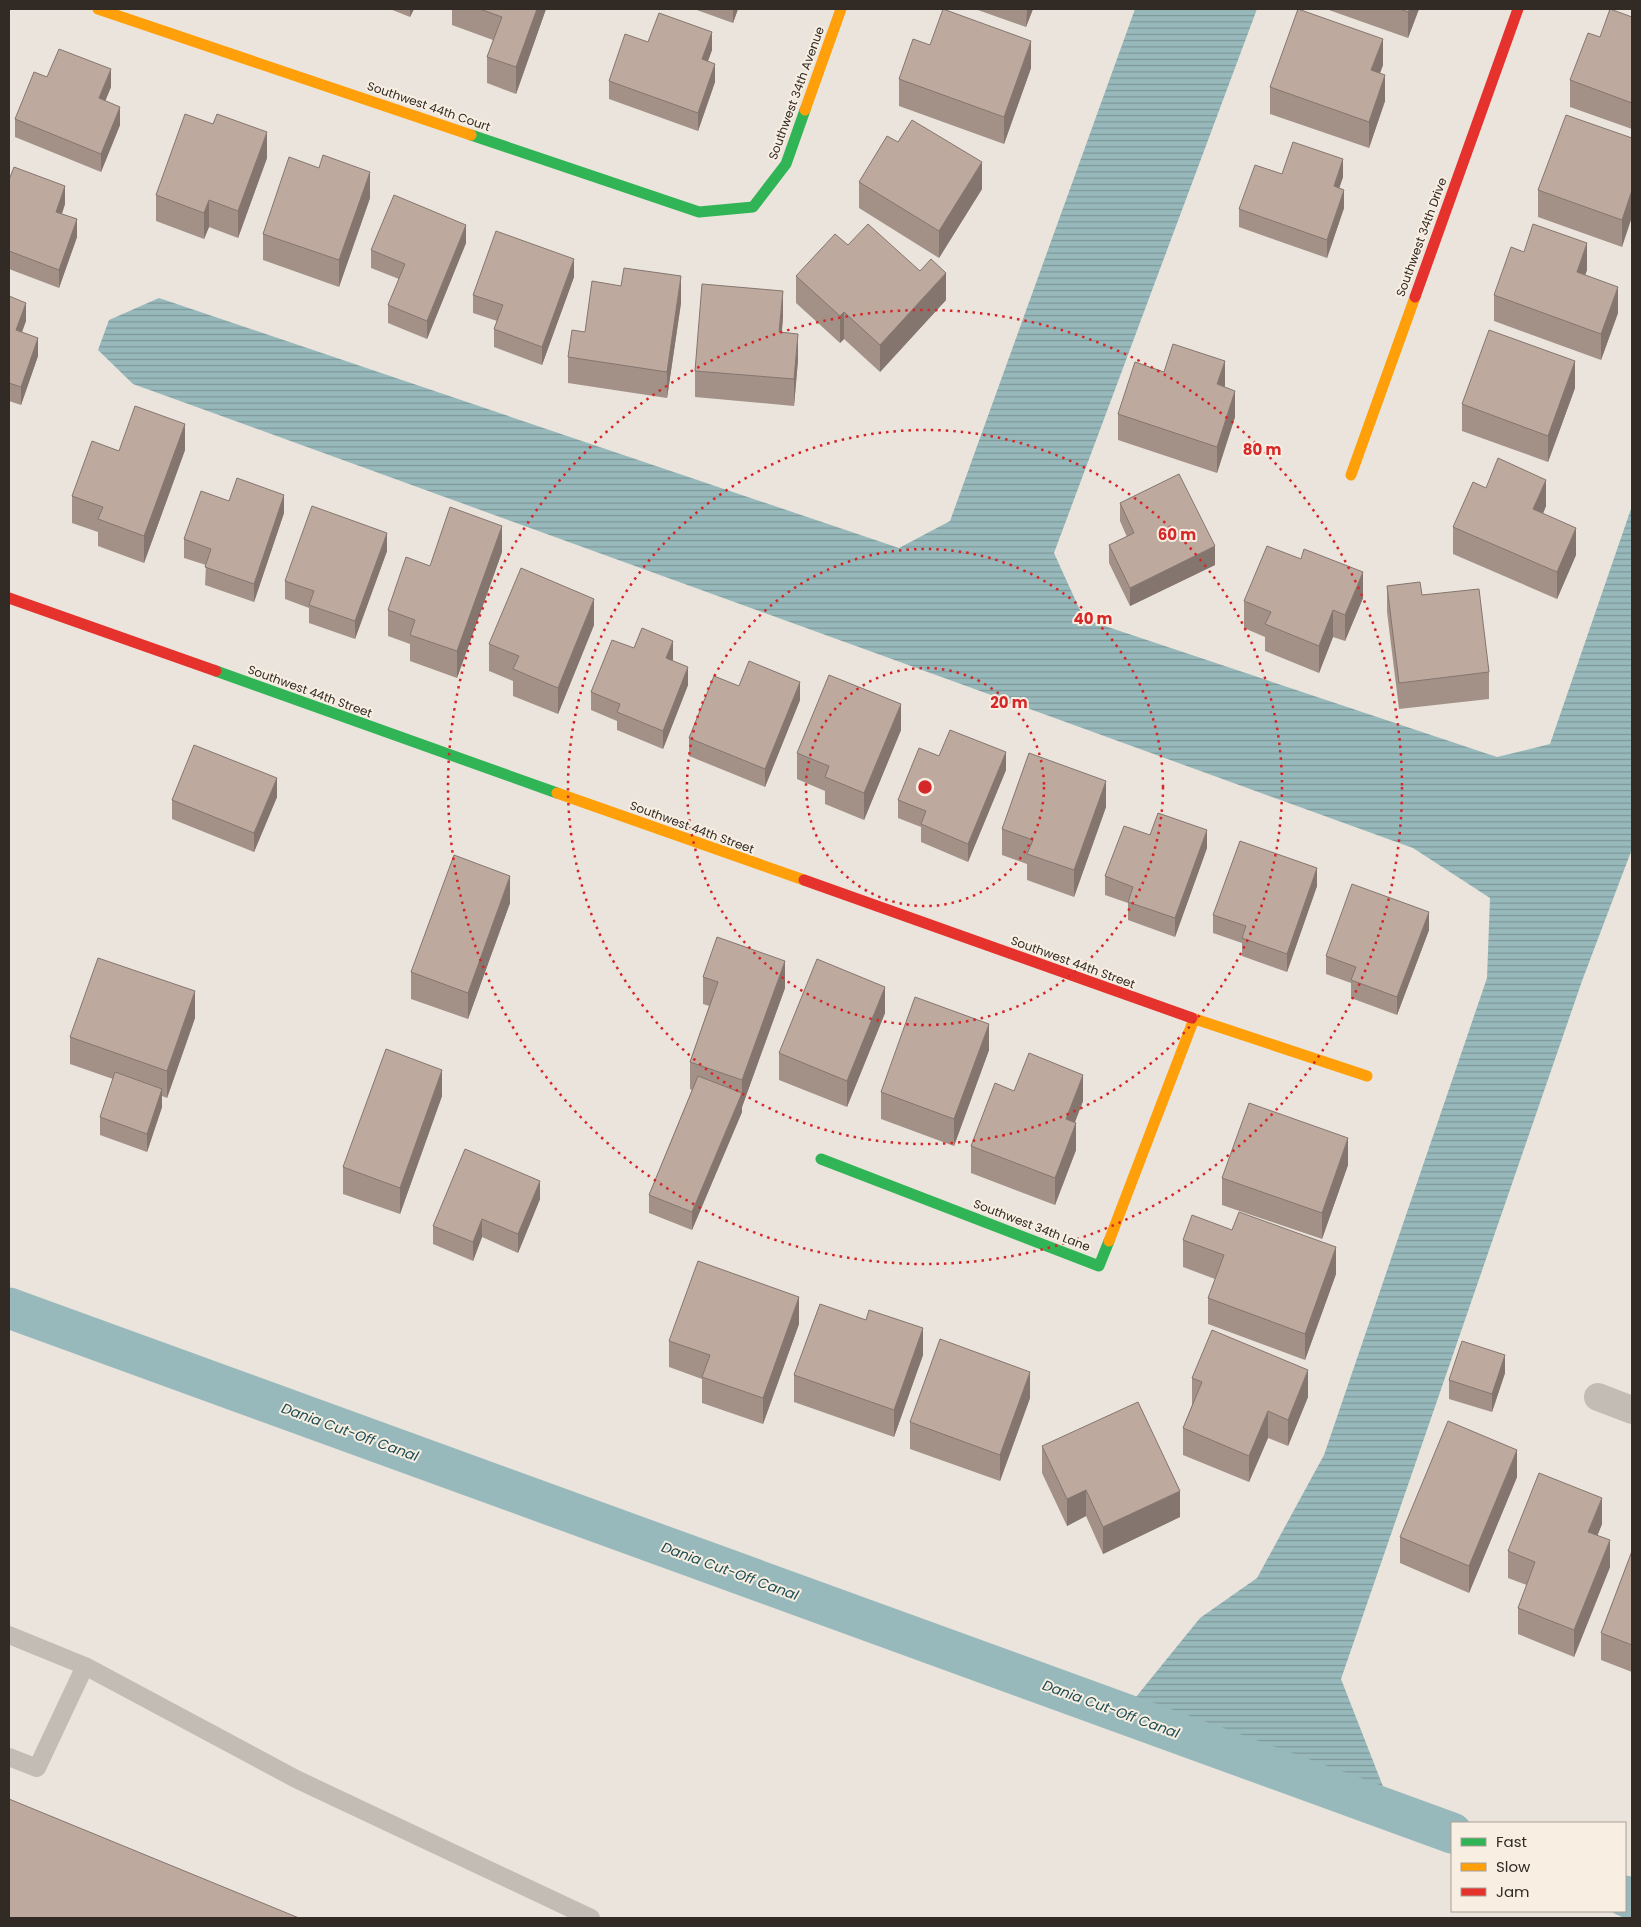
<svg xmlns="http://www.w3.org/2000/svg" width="1641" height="1927" viewBox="0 0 1641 1927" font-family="Poppins,sans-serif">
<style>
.water{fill:url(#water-rules)}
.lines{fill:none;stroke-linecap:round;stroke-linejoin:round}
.canal{stroke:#98b9bb;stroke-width:41}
.lane{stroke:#c2bcb5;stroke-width:18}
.street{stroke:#c2bcb5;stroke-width:28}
.fast{stroke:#30b455;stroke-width:11}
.slow{stroke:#ff9f0a;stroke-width:11}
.jam{stroke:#e5322d;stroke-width:11}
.wall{fill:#a39188}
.shaded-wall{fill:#84766f}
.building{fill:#bda99e;stroke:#84766f}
.ring{fill:none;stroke:#d62828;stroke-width:2.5;stroke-dasharray:2.5 5}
.labels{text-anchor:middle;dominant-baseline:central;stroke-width:4;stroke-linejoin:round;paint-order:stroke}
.street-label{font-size:12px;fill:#322a25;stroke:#f8efe2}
.water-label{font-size:14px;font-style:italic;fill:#1b4c53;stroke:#f8efe2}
.centre{fill:#d62828;stroke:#f8efe2;stroke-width:2.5}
.ring-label{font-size:15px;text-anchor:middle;font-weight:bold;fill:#d62828;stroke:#f8efe2;stroke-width:4;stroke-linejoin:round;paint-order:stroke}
</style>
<defs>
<pattern id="water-rules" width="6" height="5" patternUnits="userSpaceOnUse" patternTransform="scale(1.25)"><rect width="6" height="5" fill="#98b9bb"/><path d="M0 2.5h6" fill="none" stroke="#7d9798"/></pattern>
</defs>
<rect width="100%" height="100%" fill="#eae4dc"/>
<path class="water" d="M1135 9H1257L1054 553 1084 619 1497 757 1550 744 1632 506V849L1582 981 1341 1679 1393 1812 1123 1713 1200 1618 1257 1578 1324 1455 1487 978 1490 898 1413 848 133 384 98 350 109 320 159 298 899 548 950 521Z"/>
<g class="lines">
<path class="canal" d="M9 1308 1452 1833
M1625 1896 1632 1899"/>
<path class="lane" d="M9 1635 85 1666 296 1779 591 1918
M9 1757 37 1768 85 1666"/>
<path class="street" d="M1598 1397 1632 1410"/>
<path class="fast" d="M471 135 699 212 753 207 786 164 805 110
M216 671 557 793
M821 1159 1099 1266 1109 1241"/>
<path class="slow" d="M98 9 471 135
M805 110 841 9
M1351 475 1415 297
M557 793 804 880
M1192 1018 1367 1076
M1109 1241 1194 1019"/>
<path class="jam" d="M1415 297 1518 9
M9 598 216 671
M804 880 1192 1018"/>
</g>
<path class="wall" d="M390 9H414L410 17Z
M452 9H546L516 94 487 83V57L493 40 452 25Z
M694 9H738L733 23Z
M975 9H1033L1026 27Z
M1326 9H1419L1408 38Z
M1632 17V129L1570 107V80L1600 37Z
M648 42 712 50 708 61 715 82 698 131 609 99V81Z
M930 45 1031 68 1004 144 899 106V79Z
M1383 65 1380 73 1385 101 1369 148 1270 114V87Z
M47 77 111 87 105 101 120 125 101 172 15 137V119Z
M1632 138 1622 247 1538 217V190Z
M267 158 238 238 209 227 204 239 156 221V195Z
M319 168 370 198 339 287 263 260V234Z
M1282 174 1343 177 1339 188 1344 208 1327 258 1239 227V209Z
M9 180 65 204 62 214 77 237 59 288 9 269Z
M859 182 982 189 939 258 859 208Z
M466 243 427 339 388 323V305L399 279 371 268V250Z
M848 245 946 300 880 372 844 339 840 343 796 303V276Z
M1524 252 1587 270 1585 275 1618 313 1601 360 1494 321V295Z
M574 277 542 365 494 347V329L497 321 473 313V295Z
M9 296 26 321 21 332 38 356 21 405 9 401Z
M681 303 667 398 568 383V357L585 332Z
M783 317 782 332 798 360 794 406 695 397V371Z
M1164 372 1225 387 1235 417 1217 473 1118 440V414Z
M1575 388 1548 462 1462 431V404Z
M185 450 144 563 98 546V532L72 523V496L119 451Z
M1486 488 1546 506 1543 514 1576 555 1557 599 1453 554V527Z
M229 501 284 513 254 602 205 585 206 565 184 558V539Z
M1120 503 1215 565 1130 606 1109 563V545L1127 537 1120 521Z
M387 551 355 639 309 623V608L285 599V581Z
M502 552 457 678 410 661V644L388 636V610L430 566Z
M1387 586 1422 595 1489 672V699L1399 709 1387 612Z
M1363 598 1345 641 1333 637 1319 673 1265 651V637L1244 628V601Z
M594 625 558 714 513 696V681L489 671V644Z
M634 648 673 659V661L688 685 663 749 617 730V721L591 710V692Z
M739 686 800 700 765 787 689 756V738Z
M901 730 864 820 825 804V791L797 779V753Z
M939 756 1006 770 968 862 921 842V827L898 818V800Z
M277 797 254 852 172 819V800Z
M1106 807 1074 897 1027 880V864L1002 855V829Z
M1150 835 1207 848 1175 937 1128 920V903L1105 895V876Z
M1317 886 1287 972 1242 956V943L1213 933V915Z
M510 903 468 1019 411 999V972Z
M1429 930 1397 1015 1351 998V983L1326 974V956Z
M703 977 785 988 742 1107V1112L692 1230 649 1213V1195L692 1090 690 1089V1062L709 1006 703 1004Z
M885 1013 847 1107 779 1080V1053Z
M195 1018 167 1098 162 1096V1107L147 1152 100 1135V1117L113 1079 70 1064V1037Z
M989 1050 954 1146 881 1119V1092Z
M1014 1091 1083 1101 1075 1122 1076 1150 1055 1205 971 1173V1146Z
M442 1096 400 1214 343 1194V1167Z
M1348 1165 1322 1239 1222 1205V1178Z
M540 1199 518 1253 482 1237 473 1261 433 1244V1226Z
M1183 1240 1336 1274 1305 1360 1208 1324V1298L1215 1279 1183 1267Z
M799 1324 763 1424 702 1403V1379L669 1367V1341Z
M923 1355 894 1437 794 1402V1375Z
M1505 1373 1492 1412 1449 1399V1380Z
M1192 1378 1308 1397 1288 1446 1268 1438 1249 1482 1183 1455V1428L1192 1405Z
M1030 1398 1000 1481 910 1449V1422Z
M1042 1446 1180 1517 1103 1554 1086 1516 1067 1526 1042 1473Z
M1517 1477 1469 1593 1400 1563V1537Z
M1602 1524 1597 1536 1610 1567 1574 1657 1518 1634V1608L1527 1585 1508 1578V1551Z
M1632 1551V1672L1601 1660V1633Z"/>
<path class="shaded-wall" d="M410 9H414L410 17Z
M537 9H546L516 94V67Z
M733 9H738L733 23Z
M1027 9H1033L1026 27Z
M1410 9H1419L1408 38V12Z
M712 32V50L702 77V59Z
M1383 39V65L1371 97V70Z
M1031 41V68L1004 144V117Z
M715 64V82L698 131V113Z
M111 69V87L99 116V98Z
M1385 75V101L1369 148V122Z
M120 107V125L101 172V154Z
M267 132V158L238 238V211Z
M1343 159V177L1334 204V186Z
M982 162V189L939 258V231Z
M370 172V198L339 287V260Z
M65 186V204L56 230V212Z
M1344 190V208L1327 258V240Z
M1632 190V217L1622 247V220Z
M209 200V227L204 239V213Z
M77 219V237L59 288V270Z
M466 225V243L427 339V321Z
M1587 243V270L1577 298V272Z
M574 259V277L542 365V347Z
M946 273V300L880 372V345Z
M681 276V303L667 398V372Z
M1618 287V313L1601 360V334Z
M783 291V317L779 359V332Z
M26 303V321L16 349V330Z
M844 312V339L840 343V316Z
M798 334V360L794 406V379Z
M38 338V356L21 405V387Z
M1225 361V387L1217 384Z
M1575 361V388L1548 462V436Z
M1235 391V417L1217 473V447Z
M10 409V435L9 438V412Z
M185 424V450L144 563V536Z
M1546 480V506L1533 536V509Z
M284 495V513L254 602V584Z
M502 526V552L457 678V651Z
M1576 528V555L1557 599V572Z
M387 533V551L355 639V621Z
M1215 546V565L1130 606V588Z
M1363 572V598L1345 641V615Z
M594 599V625L558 714V688Z
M1333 610V637L1319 673V646Z
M673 641V659L666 676V658Z
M688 667V685L663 749V731Z
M800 682V700L765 787V769Z
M901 704V730L864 820V793Z
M1006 752V770L968 862V844Z
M277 778V797L254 852V833Z
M1106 781V807L1074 897V870Z
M1207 830V848L1175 937V918Z
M1317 868V886L1287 972V954Z
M510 876V903L468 1019V993Z
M1429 912V930L1397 1015V997Z
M785 961V988L742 1107V1080Z
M885 987V1013L847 1107V1081Z
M195 991V1018L167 1098V1071Z
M989 1024V1050L954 1146V1119Z
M442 1070V1096L400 1214V1188Z
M1083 1075V1101L1066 1145V1119Z
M162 1089V1107L147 1152V1134Z
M742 1093V1112L692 1230V1212Z
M1076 1123V1150L1055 1205V1178Z
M1348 1138V1165L1322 1239V1213Z
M540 1181V1199L518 1253V1234Z
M482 1219V1237L473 1261V1242Z
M1336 1247V1274L1305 1360V1334Z
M799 1297V1324L763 1424V1398Z
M923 1328V1355L894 1437V1410Z
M1505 1355V1373L1492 1412V1394Z
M1308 1370V1397L1288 1446V1420Z
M1030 1372V1398L1000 1481V1455Z
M1268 1411V1438L1249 1482V1456Z
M1517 1450V1477L1469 1593V1566Z
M1086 1490V1516L1067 1526V1499Z
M1180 1491V1517L1103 1554V1527Z
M1602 1498V1524L1588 1559V1532Z
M1610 1540V1567L1574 1657V1630Z"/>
<path class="building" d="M480 9H537L516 67 487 57 502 17Z
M943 9 1031 41 1004 117 899 79 913 39 930 45Z
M1298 9 1383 39 1371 70 1385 75 1369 122 1270 87Z
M1400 9H1410L1408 12Z
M1610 9 1632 17V103L1570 80 1588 33 1600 37Z
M659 13 712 32 702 59 715 64 698 113 609 81 625 34 648 42Z
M59 49 111 69 99 98 120 107 101 154 15 119 34 72 47 77Z
M185 114 213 124 217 114 267 132 238 211 209 200 204 213 156 195Z
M1566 115 1632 138V190L1622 220 1538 190Z
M912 120 982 162 939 231 859 182 887 136 898 142Z
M1293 142 1343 159 1334 186 1344 190 1327 240 1239 209 1255 165 1282 174Z
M323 155 370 172 339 260 263 234 289 157 319 168Z
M14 167 65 186 56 212 77 219 59 270 9 251V180Z
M394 195 466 225 427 321 388 305 405 264 371 250Z
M868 224 920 271 931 259 946 273 880 345 844 312 840 316 796 276 835 234 848 245Z
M1533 224 1587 243 1577 272 1618 287 1601 334 1494 295 1511 247 1524 252Z
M496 231 574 259 542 347 494 329 503 305 473 295Z
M624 268 681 276 667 372 568 357 572 330 585 332 592 281 621 286Z
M702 284 783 291 779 332 798 334 794 379 695 371Z
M9 296 26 303 16 330 38 338 21 387 9 383Z
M1489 330 1575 361 1548 436 1462 404Z
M1173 344 1225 361 1217 384 1235 391 1217 447 1118 414 1135 362 1164 372Z
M135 406 185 424 144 536 98 519 103 507 72 496 92 441 119 451Z
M1498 458 1546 480 1533 509 1576 528 1557 572 1453 527 1473 482 1486 488Z
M1179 474 1215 546 1130 588 1109 545 1134 533 1120 503Z
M237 478 284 495 254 584 205 567 211 549 184 539 201 491 229 501Z
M312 506 387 533 355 621 309 605 314 591 285 581Z
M450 507 502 526 457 651 410 635 415 620 388 610 406 557 430 566Z
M1267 546 1301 559 1304 549 1363 572 1345 615 1333 610 1319 646 1265 624 1271 612 1244 601Z
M521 568 594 599 558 688 513 669 519 656 489 644Z
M1420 582 1422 595 1479 589 1489 672 1399 683 1387 586Z
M642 628 673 641 666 658 688 667 663 731 617 712 620 704 591 692 612 640 634 648Z
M749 661 800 682 765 769 689 738 714 676 739 686Z
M829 675 901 704 864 793 825 777 829 766 797 753Z
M950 730 1006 752 968 844 921 824 926 811 898 800 919 748 939 756Z
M194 745 277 778 254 833 172 800Z
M1029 753 1106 781 1074 870 1027 854 1033 840 1002 829Z
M1158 813 1207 830 1175 918 1128 902 1133 887 1105 876 1124 826 1150 835Z
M1240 841 1317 868 1287 954 1242 938 1246 926 1213 915Z
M454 855 510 876 468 993 411 972Z
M1352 884 1429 912 1397 997 1351 980 1356 967 1326 956Z
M717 937 785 961 742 1080 690 1062 718 982 703 977Z
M98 958 195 991 167 1071 70 1037Z
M817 959 885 987 847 1081 779 1053Z
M915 997 989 1024 954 1119 881 1092Z
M386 1049 442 1070 400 1188 343 1167Z
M1029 1053 1083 1075 1066 1119 1076 1123 1055 1178 971 1146 995 1083 1014 1091Z
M115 1072 162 1089 147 1134 100 1117Z
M698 1076 742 1093 692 1212 649 1195Z
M1249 1103 1348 1138 1322 1213 1222 1178Z
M465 1149 540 1181 518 1234 482 1219 473 1242 433 1226Z
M1239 1212 1336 1247 1305 1334 1208 1298 1224 1255 1183 1240 1192 1215 1232 1230Z
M698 1261 799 1297 763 1398 702 1377 710 1355 669 1341Z
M820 1304 866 1320 869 1310 923 1328 894 1410 794 1375Z
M1212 1330 1308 1370 1288 1420 1268 1411 1249 1456 1183 1428 1202 1382 1192 1378Z
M940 1339 1030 1372 1000 1455 910 1422Z
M1462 1341 1505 1355 1492 1394 1449 1380Z
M1138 1402 1180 1491 1103 1527 1086 1490 1067 1499 1042 1446Z
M1448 1421 1517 1450 1469 1566 1400 1537Z
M1539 1473 1602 1498 1588 1532 1610 1540 1574 1630 1518 1608 1535 1562 1508 1551Z
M1632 1551V1645L1601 1633Z
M9 1799 299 1918H9Z"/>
<g class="ring">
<circle cx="925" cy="787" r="119"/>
<circle cx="925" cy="787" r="238"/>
<circle cx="925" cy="787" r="357"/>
<circle cx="925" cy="787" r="477"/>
</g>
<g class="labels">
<g class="street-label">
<text transform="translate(796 93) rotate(-70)">Southwest 34th Avenue</text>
<text transform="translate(429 106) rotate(19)">Southwest 44th Court</text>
<text transform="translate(1421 237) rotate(-70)">Southwest 34th Drive</text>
<text transform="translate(310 691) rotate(20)">Southwest 44th Street</text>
<text transform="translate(692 827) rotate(20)">Southwest 44th Street</text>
<text transform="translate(1073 962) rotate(20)">Southwest 44th Street</text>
<text transform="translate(1032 1225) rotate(21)">Southwest 34th Lane</text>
</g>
<g class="water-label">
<text transform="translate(350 1432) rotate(20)">Dania Cut-Off Canal</text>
<text transform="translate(730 1571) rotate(20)">Dania Cut-Off Canal</text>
<text transform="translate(1111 1709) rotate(20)">Dania Cut-Off Canal</text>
</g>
</g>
<circle cx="925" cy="787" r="8" class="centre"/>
<g class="ring-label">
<text x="1262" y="455">80 m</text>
<text x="1177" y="540">60 m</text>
<text x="1093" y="624">40 m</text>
<text x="1009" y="708">20 m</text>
</g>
<rect width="1641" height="1927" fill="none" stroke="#322a25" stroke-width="20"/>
<rect x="1451" y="1822" width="175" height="90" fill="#f8efe2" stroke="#a9a096"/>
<rect x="1461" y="1838" width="25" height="8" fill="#30b455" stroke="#a9a096"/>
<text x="1496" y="1847" font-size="15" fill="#322a25">Fast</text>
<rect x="1461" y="1863" width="25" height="8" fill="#ff9f0a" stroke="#a9a096"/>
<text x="1496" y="1872" font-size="15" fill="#322a25">Slow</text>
<rect x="1461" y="1888" width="25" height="8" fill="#e5322d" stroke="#a9a096"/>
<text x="1496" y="1897" font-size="15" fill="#322a25">Jam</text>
</svg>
